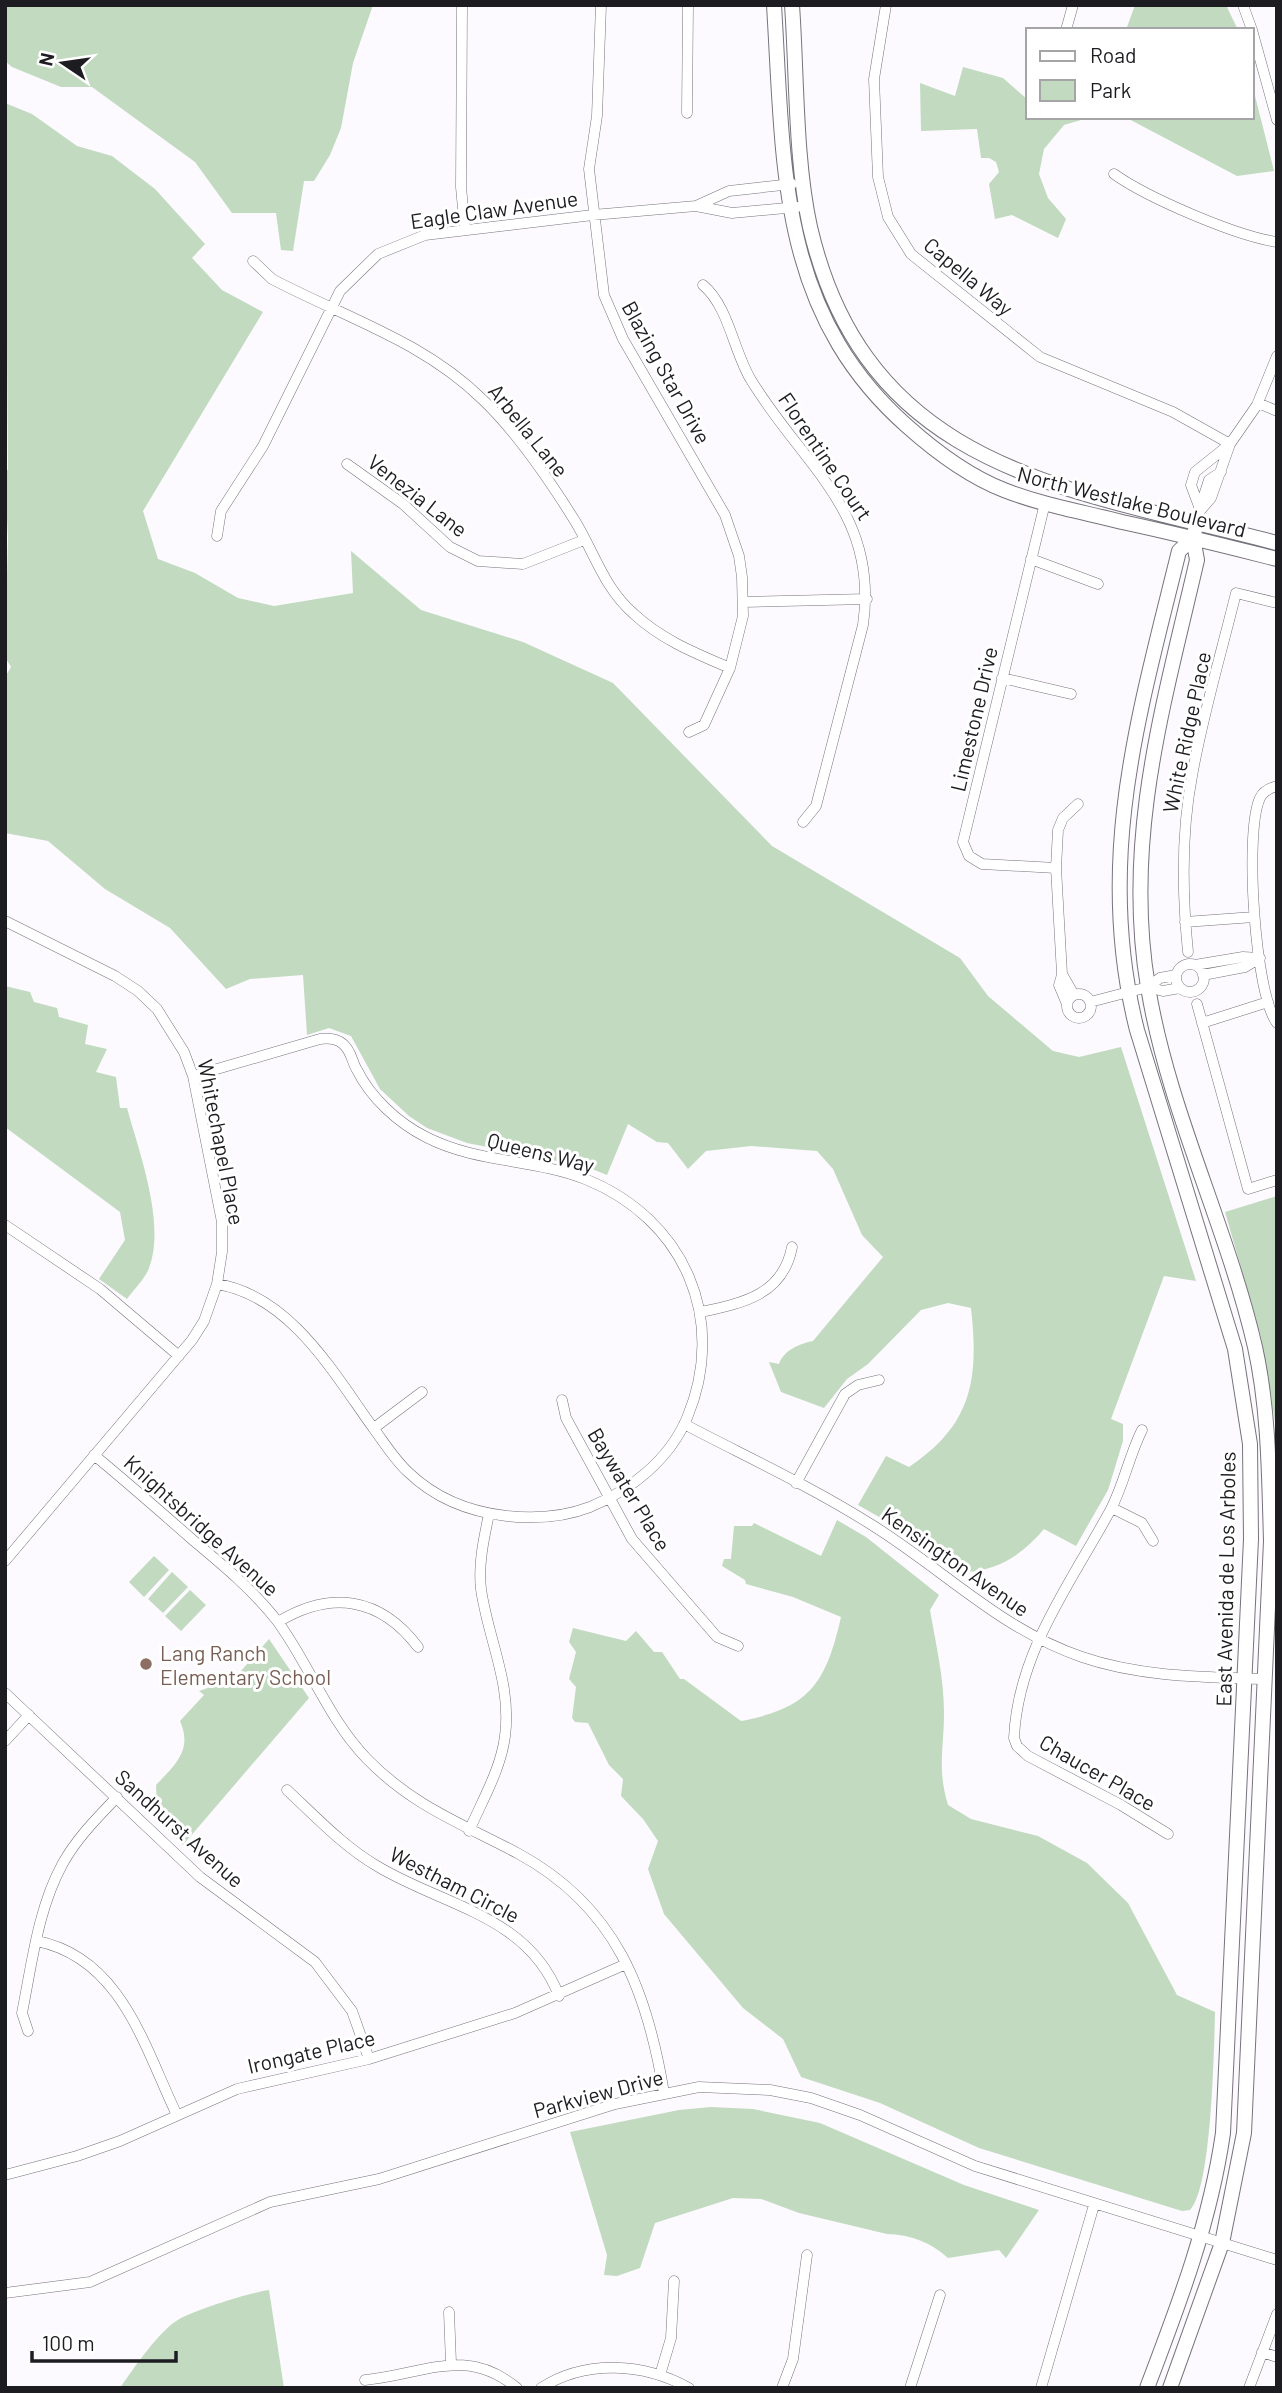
<svg xmlns="http://www.w3.org/2000/svg" width="1282" height="2393" viewBox="0 0 1282 2393" font-family="Barlow,sans-serif">
<style>
.green{fill:#c1dac0}
.lines{fill:none;stroke-linecap:round;stroke-linejoin:round}
.street-casing{stroke:#77737d;stroke-width:11}
.secondary-casing{stroke:#77737d;stroke-width:16}
.street{stroke:#fff;stroke-width:10}
.secondary{stroke:#fff;stroke-width:14}
.education-dot{fill:#8d6e63;stroke:#fff;stroke-width:2.5}
.labels{text-anchor:middle;dominant-baseline:central;stroke-width:6;stroke-linejoin:round;paint-order:stroke}
.street-label{font-size:21px;fill:#1d1c20;stroke:#fff}
.education-label{font-size:21px;fill:#785e54;stroke:#fff;text-anchor:start}
</style>
<rect width="100%" height="100%" fill="#fcfafe"/>
<path class="green" d="M5 5H373L353 63 341 128 330 155 314 181H304L293 251 281 250 276 213H232L195 162 92 87H61L12 67 5 61Z
M1135 5H1226L1238 30H1126Z
M963 67 1003 78 1028 100V117H1091L1064 125 1044 149 1039 174 1048 198 1066 219 1058 238 1012 215 995 219 989 184 999 172 996 162 989 158H981L977 129 921 131 920 83 955 96Z
M1252 84 1274 171 1237 176 1125 117H1252Z
M5 103 32 114 77 146 112 156 155 189 205 244 192 258 222 290 263 312 143 511 158 559 195 573 238 598 274 606 353 593 351 551 421 610 523 642 613 683 772 846 960 958 988 996 1053 1051 1079 1057 1121 1047 1196 1281 1164 1276 1111 1419 1123 1424V1441L1108 1490 1076 1546 1044 1529C1023 1554 999 1570 966 1572L962 1579 895 1526 858 1505 886 1456 909 1467C972 1425 979 1380 971 1308L948 1303 921 1310 868 1364 847 1379 824 1408 781 1392 769 1362 779 1364C784 1350 799 1344 813 1341L883 1257 862 1235 833 1169 817 1151 751 1146 706 1151 688 1169 668 1143 657 1142 628 1124 607 1175 587 1167 467 1143 427 1128 409 1116 380 1089 351 1036 329 1028 307 1035 303 975 250 979 226 989 170 928 105 889 48 841 5 833V677L11 667 5 657 8 538 5 475 8 469Z
M5 986 30 992 34 1002 57 1008 59 1017 88 1025 85 1044 107 1049 96 1072 116 1077 120 1108H127C139 1152 166 1223 149 1268 145 1279 134 1289 127 1299L99 1279 125 1240 120 1212 5 1127Z
M1277 1196V1434L1261 1337 1225 1212Z
M837 1520 866 1537 939 1595 930 1610C936 1645 944 1678 944 1713 944 1748 937 1769 948 1805L971 1819 1038 1836 1087 1863 1128 1903 1177 1995 1215 2012C1214 2047 1212 2189 1190 2210L1182 2211 979 2148 880 2103 801 2077 783 2039 743 2008 664 1914 648 1869 658 1841 643 1819 621 1796 623 1779 609 1765 588 1723 575 1722 572 1718 576 1687 569 1679 576 1652 569 1642 573 1628 626 1641 636 1631 654 1652H662L680 1679H684L741 1721C810 1708 826 1683 841 1617L793 1597 746 1584 745 1580 722 1566 724 1559H731L734 1526H752L754 1523 821 1556Z
M154 1556 169 1570 144 1597 129 1582Z
M172 1572 188 1587 163 1613 148 1599Z
M190 1590 206 1605 181 1631 165 1616Z
M269 1639 309 1698 183 1845 158 1820 156 1785C175 1765 193 1750 180 1721L204 1695 199 1691 234 1679Z
M711 2107 753 2109 820 2123 964 2185 1039 2210 1006 2258 999 2250 948 2258C932 2243 910 2234 887 2234L799 2213 761 2199 733 2198 655 2223 640 2268 617 2276 604 2275 607 2255 570 2132 679 2110Z
M269 2290 284 2388H120C134 2368 160 2329 181 2318 204 2307 245 2294 269 2290Z"/>
<g class="lines">
<defs>
<path id="street" d="M462 5 461 187 465 230
M601 5 597 116 589 169 604 295 623 339 725 515 739 556 742 577 743 616 730 668 704 725 689 732
M886 5 874 79 878 177 888 217 911 254 1040 357 1173 412 1230 444
M1243 5 1252 30
M1066 30 1073 5
M1252 30 1277 120
M687 113 688 5
M1114 174C1148 198 1236 236 1277 242
M696 206 729 191 792 184
M253 261 272 279C344 317 423 341 482 399 516 431 550 481 575 521 595 554 604 588 634 614 662 640 695 653 730 668
M703 285C729 307 733 350 751 380 804 467 879 512 863 625L816 806 803 822
M1258 403 1277 411
M347 464 403 504 450 547 478 561 523 564 584 540
M1045 503 963 842 969 856 982 864 1056 868
M1200 508 1209 480 1221 472
M1200 509 1191 485 1195 472 1230 444 1257 405 1277 356
M1199 512 1211 498 1230 444
M217 536 221 511 263 446 340 291 378 254 425 235 593 215 696 206 732 213 797 207
M1031 559 1098 584
M744 602 867 599
M1002 678 1071 694
M1277 786C1270 788 1263 791 1260 798 1244 831 1255 996 1277 1023
M5 921 115 976 138 991 157 1009 184 1052 193 1076 222 1222V1252L217 1284 204 1321 192 1340 5 1561
M1185 922 1254 917
M1188 952C1182 893 1181 834 1192 776 1203 714 1221 654 1236 593L1277 603
M1176 978a14 14 0 1 1 28 0a14 14 0 1 1-28 0Z
M1195 965 1243 957 1260 958
M1062 975 1059 985 1067 1004
M1203 975 1245 967 1260 958
M1148 987 1160 978 1176 975
M1067 1006a12 12 0 1 1 24 0a12 12 0 1 1-24 0Z
M1074 995 1062 974 1056 868 1058 830 1063 818 1078 804
M1090 1002 1148 987 1163 991 1180 988
M1197 1004 1248 1189 1277 1180
M1202 1023 1268 1002
M193 1076 320 1039C328 1038 336 1038 343 1044 351 1050 352 1062 357 1070 371 1098 398 1123 426 1137 476 1163 535 1159 585 1179 685 1219 728 1320 687 1418 669 1460 631 1490 590 1507 564 1517 535 1519 507 1516 470 1512 435 1498 408 1472 395 1460 385 1444 374 1429 334 1374 291 1296 217 1284
M5 1225 100 1289 179 1356
M701 1312C743 1303 783 1295 792 1247
M562 1400 566 1418 632 1539 717 1637 738 1646
M684 1424C747 1457 812 1487 872 1525 943 1569 1000 1629 1082 1657 1140 1677 1204 1677 1265 1679
M374 1428 422 1392
M1142 1430C1129 1456 1124 1484 1111 1509 1071 1583 1018 1651 1014 1738L1017 1746 1028 1756 1121 1805 1168 1834
M94 1455C128 1483 161 1512 194 1541 224 1566 254 1591 278 1622 310 1666 329 1720 367 1759 414 1807 463 1824 519 1854 616 1907 647 1990 664 2093
M796 1483 845 1394 858 1385 879 1380
M1112 1508 1142 1523 1153 1541
M278 1622C331 1590 380 1597 418 1647
M5 1693 200 1877 315 1962 352 2011 369 2059
M5 1741 29 1715
M287 1790C315 1816 344 1847 377 1866 443 1906 528 1915 559 1996
M469 1831C482 1801 501 1769 505 1736 512 1684 488 1639 481 1589 478 1564 484 1538 489 1514
M37 1941C121 1958 144 2046 176 2113
M28 2031 22 2013C32 1963 38 1908 63 1863 77 1838 97 1818 117 1797
M5 2175 77 2156 120 2141 237 2089 369 2059 515 2013 626 1964
M5 2293 90 2282 270 2202 379 2179 615 2104 699 2087 770 2090 811 2098 860 2115 975 2166 1277 2260
M449 2312 451 2363
M1262 2352 1277 2357
M660 2375 671 2338 674 2281
M365 2380C423 2375 465 2345 517 2388
M541 2388C586 2359 644 2363 689 2388
M782 2388 793 2359 807 2255
M910 2388 940 2295
M1041 2388 1094 2205
M1249 2388 1277 2314"/>
<path id="secondary" d="M774 5C784 164 777 311 907 426 935 451 968 476 1004 490 1042 505 1083 512 1122 522 1174 533 1225 546 1277 559
M792 5C797 75 795 159 810 227 867 473 1072 489 1277 543
M1147 2388C1179 2304 1210 2223 1223 2133L1251 1539 1250 1444 1235 1349 1137 1030C1094 861 1139 714 1179 551L1193 538
M1170 2388 1222 2243 1244 2133 1271 1541C1269 1477 1269 1410 1255 1347 1227 1226 1168 1110 1148 987 1123 839 1164 703 1197 560L1193 538 1197 522"/>
</defs>
<use href="#street" class="street-casing"/>
<use href="#secondary" class="secondary-casing"/>
<use href="#street" class="street"/>
<use href="#secondary" class="secondary"/>
</g>
<circle class="education-dot" cx="146" cy="1664" r="7"/>
<g class="labels">
<g class="street-label">
<text transform="translate(494 209) rotate(-8)">Eagle Claw Avenue</text>
<text transform="translate(969 276) rotate(40)">Capella Way</text>
<text transform="translate(667 372) rotate(61)">Blazing Star Drive</text>
<text transform="translate(529 430) rotate(51)">Arbella Lane</text>
<text transform="translate(826 456) rotate(56)">Florentine Court</text>
<text transform="translate(418 495) rotate(38)">Venezia Lane</text>
<text transform="translate(1132 501) rotate(14)">North Westlake Boulevard</text>
<text transform="translate(973 719) rotate(-77)">Limestone Drive</text>
<text transform="translate(1186 732) rotate(-78)">White Ridge Place</text>
<text transform="translate(222 1142) rotate(79)">Whitechapel Place</text>
<text transform="translate(541 1152) rotate(14)">Queens Way</text>
<text transform="translate(630 1489) rotate(59)">Baywater Place</text>
<text transform="translate(202 1525) rotate(42)">Knightsbridge Avenue</text>
<text transform="translate(956 1561) rotate(35)">Kensington Avenue</text>
<text transform="translate(1225 1579) rotate(-89)">East Avenida de Los Arboles</text>
<text transform="translate(1098 1772) rotate(30)">Chaucer Place</text>
<text transform="translate(180 1828) rotate(42)">Sandhurst Avenue</text>
<text transform="translate(455 1884) rotate(27)">Westham Circle</text>
<text transform="translate(311 2051) rotate(-13)">Irongate Place</text>
<text transform="translate(598 2093) rotate(-15)">Parkview Drive</text>
</g>
<g class="education-label">
<text x="160" y="1652">Lang Ranch<tspan x="160" dy="24">Elementary School</tspan></text>
</g>
</g>
<rect width="1282" height="2393" fill="none" stroke="#1d1c20" stroke-width="14"/>
<rect x="1026" y="28" width="228" height="91" fill="#ffffff" stroke="#a5a4a6" stroke-width="2"/>
<rect x="1040" y="51" width="35" height="10" fill="#ffffff" stroke="#a5a4a6" stroke-width="2"/>
<text x="1090" y="63" font-size="21" fill="#1d1c20">Road</text>
<rect x="1040" y="80" width="35" height="21" fill="#c1dac0" stroke="#a5a4a6" stroke-width="2"/>
<text x="1090" y="98" font-size="21" fill="#1d1c20">Park</text>
<g transform="translate(63 63) rotate(283)" stroke="#ffffff" stroke-width="5" paint-order="stroke">
<path d="M0-5L12 26L0 18L-12 26Z" fill="#1d1c20"/>
<text y="-10" font-size="19" font-weight="bold" text-anchor="middle" fill="#1d1c20">N</text>
</g>
<path d="M32 2351v10h144v-10" fill="none" stroke="#1d1c20" stroke-width="3.5"/>
<text x="42" y="2351" font-size="21" fill="#1d1c20" stroke="#ffffff" stroke-width="5" paint-order="stroke">100 m</text>
</svg>
